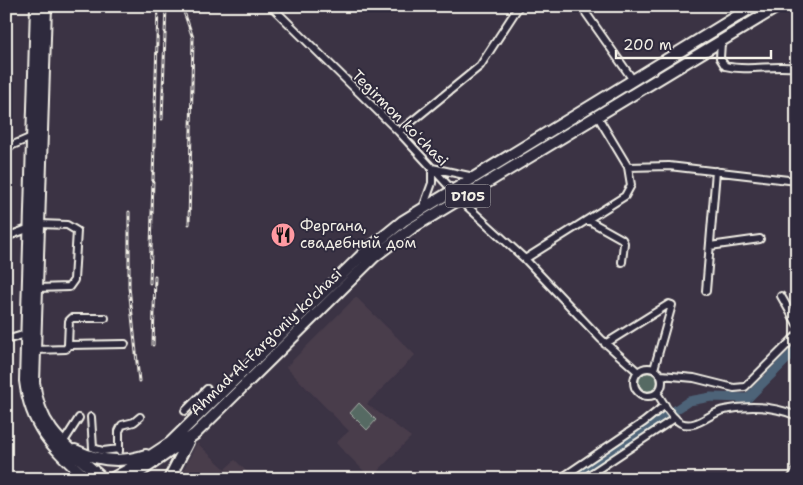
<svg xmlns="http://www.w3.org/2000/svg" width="803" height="485" viewBox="0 0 803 485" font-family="'Shantell Sans',sans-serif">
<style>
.built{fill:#4a3d4c}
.green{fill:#576a63;stroke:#a6aea6}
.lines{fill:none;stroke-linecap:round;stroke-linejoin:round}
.river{stroke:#4d6378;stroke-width:9}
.minor-casing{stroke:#f4f1e8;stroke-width:10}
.trunk-casing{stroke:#f4f1e8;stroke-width:14}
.minor{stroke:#2f2a3d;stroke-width:6}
.trunk{stroke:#2f2a3d;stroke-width:10}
.rail-casing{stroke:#f4f1e8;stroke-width:3}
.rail{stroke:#2f2a3d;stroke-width:1;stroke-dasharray:4;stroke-linecap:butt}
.labels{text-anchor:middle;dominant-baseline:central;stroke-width:4;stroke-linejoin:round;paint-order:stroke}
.shield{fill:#2f2a3d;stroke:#b9b5b5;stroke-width:1}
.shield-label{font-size:14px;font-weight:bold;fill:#f4f1e8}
.street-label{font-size:15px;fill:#f4f1e8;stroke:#2f2a3d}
.poi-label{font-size:15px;fill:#f4f1e8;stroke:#2f2a3d;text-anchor:start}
</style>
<rect width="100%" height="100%" fill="#3b3344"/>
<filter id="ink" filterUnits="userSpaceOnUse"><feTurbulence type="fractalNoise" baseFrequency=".02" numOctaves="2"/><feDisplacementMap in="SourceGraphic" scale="10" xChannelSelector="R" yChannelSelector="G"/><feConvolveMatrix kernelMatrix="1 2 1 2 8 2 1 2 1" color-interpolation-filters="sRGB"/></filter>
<g filter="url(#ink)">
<path class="built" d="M356 297 415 355 367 404 411 437 371 478 336 443 349 431 286 367Z
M197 443 225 469 235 460 254 479H179Z"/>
<path class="green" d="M639 382a9 9 0 1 1 18 0a9 9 0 1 1-18 0Z
M359 403 376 420 367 430 350 413Z"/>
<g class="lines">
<path class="river" d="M571 479 689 401 711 397 748 398 797 349"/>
<defs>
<path id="minor" d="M271 6 399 132 468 207 525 259 601 339 638 372
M581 6 633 80
M721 42 720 58 725 66C748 72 773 64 797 68
M598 117 628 167 669 166 797 181
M399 132 480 66 519 6
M6 148 34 136
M423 208 432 183V168L474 177
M588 220 622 239 624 243 622 262
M6 237 30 228
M710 246 760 239
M525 259 625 196 631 185 628 167
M37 288 69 287 74 280 77 231 67 225 39 224
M706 291 716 171
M781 296 797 324
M6 340 26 334
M605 344 669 304 672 305 654 369
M68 345 69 321 72 318H105
M35 350 66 349 68 345 125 344
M634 382a14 14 0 1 1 28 0a14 14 0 1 1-28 0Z
M661 375 694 378 734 388 745 387 797 335
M207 389 202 394 211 403
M657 393C663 402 671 418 681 423 696 430 711 412 724 410 749 405 774 406 797 416
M185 411 202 394
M91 417 93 448 103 451 119 449
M63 443 79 418
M119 451V431L122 425 134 422 140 417
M560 479 644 422 665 405
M583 479 675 418
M791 479 797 469"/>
<path id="trunk" d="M36 6 25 381C31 429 54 448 87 479
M46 6 34 382C40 432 68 447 103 479
M75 450C98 461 122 463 146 455
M111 479 138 464 170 443 366 251 403 221 754 6
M130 479 195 434 374 257 412 228 779 6
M169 479 188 442"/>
</defs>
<use href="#minor" class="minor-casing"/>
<use href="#trunk" class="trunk-casing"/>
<use href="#minor" class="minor"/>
<use href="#trunk" class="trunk"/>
<defs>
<path id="rail" d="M182 6 193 38 189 224
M162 119 166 6
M129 212V287L139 381
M150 283 158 6
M153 345 155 276"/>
</defs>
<use href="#rail" class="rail-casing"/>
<use href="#rail" class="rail"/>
</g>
</g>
<defs>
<symbol id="restaurant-disc" viewBox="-11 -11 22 22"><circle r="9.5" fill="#ff9aa2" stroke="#2f2a3d"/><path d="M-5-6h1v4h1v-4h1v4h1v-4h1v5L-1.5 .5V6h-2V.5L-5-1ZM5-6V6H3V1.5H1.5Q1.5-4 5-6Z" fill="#111"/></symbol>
</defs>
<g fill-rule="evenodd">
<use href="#restaurant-disc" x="269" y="221" width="28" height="28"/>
</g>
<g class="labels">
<rect class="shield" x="445.5" y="184.5" width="45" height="23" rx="4"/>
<g class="shield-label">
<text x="468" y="196">D105</text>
</g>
<g class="street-label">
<text transform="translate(400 118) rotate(45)">Tegirmon koʻchasi</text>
<text transform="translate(266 342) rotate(-44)">Ahmad Al-Farg'oniy ko'chasi</text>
</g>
<g class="poi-label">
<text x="300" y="226">Фергана,<tspan x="300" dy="17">свадебный дом</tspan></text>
</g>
</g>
<rect width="803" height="485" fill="none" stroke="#2f2a3d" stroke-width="25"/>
<rect x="12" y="12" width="778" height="460" fill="none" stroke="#f4f1e8" stroke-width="2" filter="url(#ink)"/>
<path d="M616 50v8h155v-8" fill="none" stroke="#f4f1e8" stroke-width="2.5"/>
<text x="623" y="50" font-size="15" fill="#f4f1e8" stroke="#2f2a3d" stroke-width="4" paint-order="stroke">200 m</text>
</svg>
